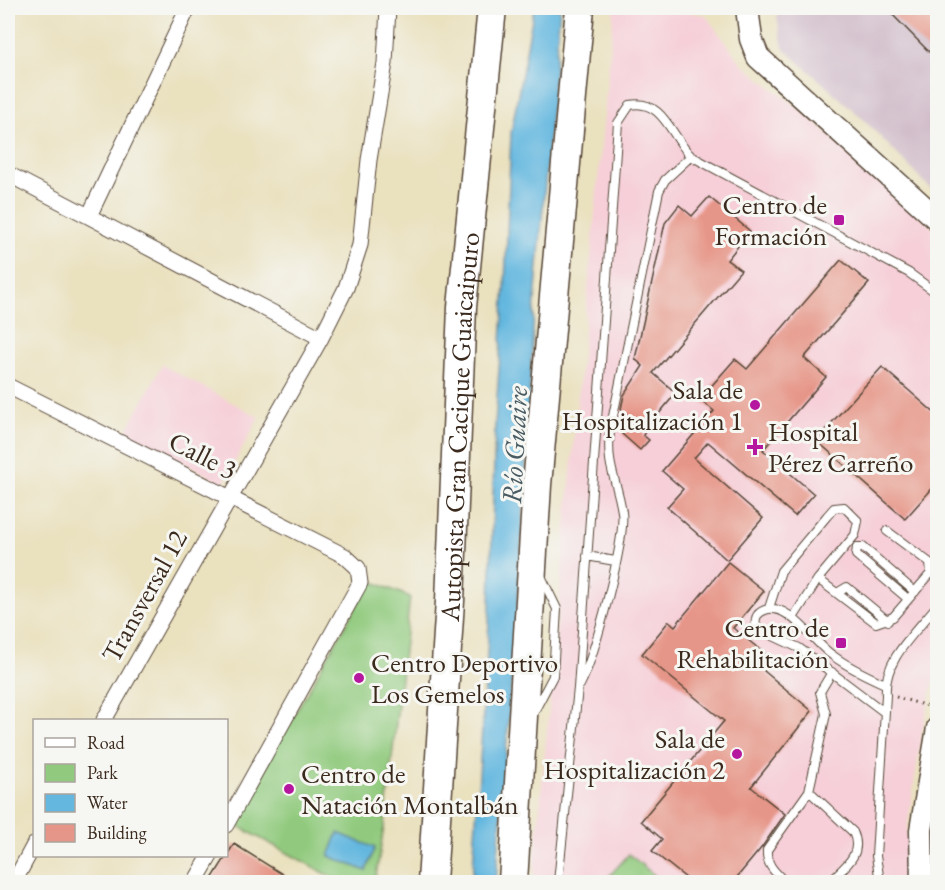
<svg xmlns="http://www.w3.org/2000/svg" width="945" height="890" viewBox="0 0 945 890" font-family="'EB Garamond',serif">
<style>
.built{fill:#f6cfd8}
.industrial{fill:#d1bdca}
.green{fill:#91ca7e;stroke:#667a4e;stroke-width:1.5}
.water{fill:#64b7df;stroke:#50707e;stroke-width:1.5}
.building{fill:#e69688}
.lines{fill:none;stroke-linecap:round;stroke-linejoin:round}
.service-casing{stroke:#554536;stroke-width:10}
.minor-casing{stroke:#554536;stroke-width:17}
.secondary-casing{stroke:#554536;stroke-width:25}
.motorway-casing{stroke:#554536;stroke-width:31}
.path{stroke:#554536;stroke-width:3;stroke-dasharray:1.5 4.5;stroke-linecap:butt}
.service{stroke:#fff;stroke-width:8}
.minor{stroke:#fff;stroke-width:15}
.secondary{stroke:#fff;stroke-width:22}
.motorway{stroke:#fff;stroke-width:28}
.poi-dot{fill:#b5179e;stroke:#f6f6f2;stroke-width:2}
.labels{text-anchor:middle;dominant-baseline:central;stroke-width:6;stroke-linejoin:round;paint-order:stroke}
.poi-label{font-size:27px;fill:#3b2a1e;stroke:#f6f6f2;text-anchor:end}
.street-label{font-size:27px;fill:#3b2a1e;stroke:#f6f6f2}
.water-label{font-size:28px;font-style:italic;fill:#495b62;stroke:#f6f6f2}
</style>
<rect width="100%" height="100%" fill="#f6f6f2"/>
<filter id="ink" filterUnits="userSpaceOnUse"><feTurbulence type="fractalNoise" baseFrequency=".0167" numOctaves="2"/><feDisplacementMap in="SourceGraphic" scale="12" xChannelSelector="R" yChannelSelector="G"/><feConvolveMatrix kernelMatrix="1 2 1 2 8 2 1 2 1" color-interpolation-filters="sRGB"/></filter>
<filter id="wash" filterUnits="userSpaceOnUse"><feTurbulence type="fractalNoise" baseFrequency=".008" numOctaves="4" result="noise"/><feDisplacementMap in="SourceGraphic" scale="24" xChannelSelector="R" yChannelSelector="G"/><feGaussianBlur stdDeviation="1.35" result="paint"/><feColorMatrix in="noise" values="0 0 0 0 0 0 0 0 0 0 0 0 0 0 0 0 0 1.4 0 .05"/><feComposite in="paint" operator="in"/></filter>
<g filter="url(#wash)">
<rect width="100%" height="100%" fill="#eae1bf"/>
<path class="built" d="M614 8H666L705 15 743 65 813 120 937 232 938 661 922 732 907 829 913 882H533Z
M162 365 259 417 223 484 126 432Z"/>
<path class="industrial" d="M779 8H937V195L863 119 783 48 777 17Z"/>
<path class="green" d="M371 581 410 597 385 821 375 882H341L232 823Z
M629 854 662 882H604Z"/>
<path class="water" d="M534 8H560L534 313 520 569 496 882H472L490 607 495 424 505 286 511 133Z
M338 833 375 848 366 871 329 856Z"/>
<g id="blocks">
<path class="building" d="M886 8H938V61Z
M709 197 750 231 727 260 741 270 653 373 676 393 648 427 643 435 649 440 640 450 622 434 634 420 621 409 624 395 643 366 635 359 665 223 679 205 692 216Z
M841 260 869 283 804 358 826 377 763 450 814 494 795 516 708 442 694 458 763 518 727 560 667 507 683 489 662 471 714 411 700 399 735 359 747 369Z
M882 367 938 416V482L905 519 816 440Z
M728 562 764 591 733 628 773 660 764 671 812 711 751 787 785 814 762 847 733 882H691L652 851 662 839 641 821 724 721 642 654 669 621 675 626Z
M234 844 295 882H210Z"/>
</g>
</g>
<g filter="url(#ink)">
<use href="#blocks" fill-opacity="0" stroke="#554536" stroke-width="1.5"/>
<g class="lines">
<defs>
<path id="service" d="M587 556 615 561
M818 579 876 623 893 617 931 573 930 563 887 531
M837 593 847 587 888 621
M908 599 856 555 857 547H863L915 592
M769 608 781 571 827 516 834 508 844 507 858 521 855 535 818 579 793 618
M580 685C594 659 626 539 622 512 617 479 606 468 610 431L659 191 665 180 691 156
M534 712 553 676 557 609 541 576
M884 712 799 648 756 628C755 619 755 614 765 610 788 601 815 644 832 655 848 667 867 676 885 684
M809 791 853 832C864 855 844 867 829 882
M558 882 578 688 618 123 630 105C663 98 672 138 691 156L909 273 938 294
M785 882C775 872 766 865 767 850L809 791 826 714 820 692 832 672
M880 882 876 856 886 695C883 658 917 632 938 604"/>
<path id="minor" d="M8 174 321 338
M89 216 188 8
M8 386 345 556 358 568 360 583 226 825
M104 720 321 338 346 288 360 245 369 160 385 63 388 8
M14 882 34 845
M195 882 210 856"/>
<path id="secondary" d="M747 8 751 39 758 57 938 220
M922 882 921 830 938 728"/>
<g id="motorway">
<path id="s1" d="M432 882 450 601 462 307 492 8"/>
<path d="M513 882 537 485 580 8"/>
</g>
</defs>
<use href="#service" class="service-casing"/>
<use href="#minor" class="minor-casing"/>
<use href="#secondary" class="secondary-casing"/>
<use href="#motorway" class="motorway-casing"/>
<path class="path" d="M896 697 938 709"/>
<use href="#service" class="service"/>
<use href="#minor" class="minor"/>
<use href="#secondary" class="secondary"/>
<use href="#motorway" class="motorway"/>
</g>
</g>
<g class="poi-dot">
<rect x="833" y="214" width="12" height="12" rx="3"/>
<circle cx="755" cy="405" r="6"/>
<path d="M752 438h6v6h6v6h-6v6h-6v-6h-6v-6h6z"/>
<rect x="835" y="637" width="12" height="12" rx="3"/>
<circle cx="359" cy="678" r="6"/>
<circle cx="737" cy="754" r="6"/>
<circle cx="289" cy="789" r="6"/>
</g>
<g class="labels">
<g class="poi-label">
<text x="827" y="204">Centro de<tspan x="827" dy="31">Formación</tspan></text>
<text x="743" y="389">Sala de<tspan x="743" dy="31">Hospitalización 1</tspan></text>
<text x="768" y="431" text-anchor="start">Hospital<tspan x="768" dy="31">Pérez Carreño</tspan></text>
<text x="829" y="627">Centro de<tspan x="829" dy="31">Rehabilitación</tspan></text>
<text x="371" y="662" text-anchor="start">Centro Deportivo<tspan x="371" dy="31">Los Gemelos</tspan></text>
<text x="725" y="738">Sala de<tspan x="725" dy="31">Hospitalización 2</tspan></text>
<text x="301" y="773" text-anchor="start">Centro de<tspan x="301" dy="31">Natación Montalbán</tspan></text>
</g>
<g class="street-label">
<text stroke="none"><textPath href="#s1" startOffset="456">Autopista Gran Cacique Guaicaipuro</textPath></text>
<text transform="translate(203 455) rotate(27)">Calle 3</text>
<text transform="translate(144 596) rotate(-61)">Transversal 12</text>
</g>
<g class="water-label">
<text transform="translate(514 445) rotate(-87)">Río Guaire</text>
</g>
</g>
<rect width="945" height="890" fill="none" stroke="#f6f6f2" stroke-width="30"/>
<rect x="33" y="719" width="195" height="138" fill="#f6f6f2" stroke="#aba49d" stroke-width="1.5"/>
<rect x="45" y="738" width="30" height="9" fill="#ffffff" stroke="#aba49d" stroke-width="1.5"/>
<text x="87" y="749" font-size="18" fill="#3b2a1e">Road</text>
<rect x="45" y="764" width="30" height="18" fill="#91ca7e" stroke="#aba49d" stroke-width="1.5"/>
<text x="87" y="779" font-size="18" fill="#3b2a1e">Park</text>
<rect x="45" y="794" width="30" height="18" fill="#64b7df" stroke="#aba49d" stroke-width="1.5"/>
<text x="87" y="809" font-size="18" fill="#3b2a1e">Water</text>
<rect x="45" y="824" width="30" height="18" fill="#e69688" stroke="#aba49d" stroke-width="1.5"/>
<text x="87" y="839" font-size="18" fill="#3b2a1e">Building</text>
</svg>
